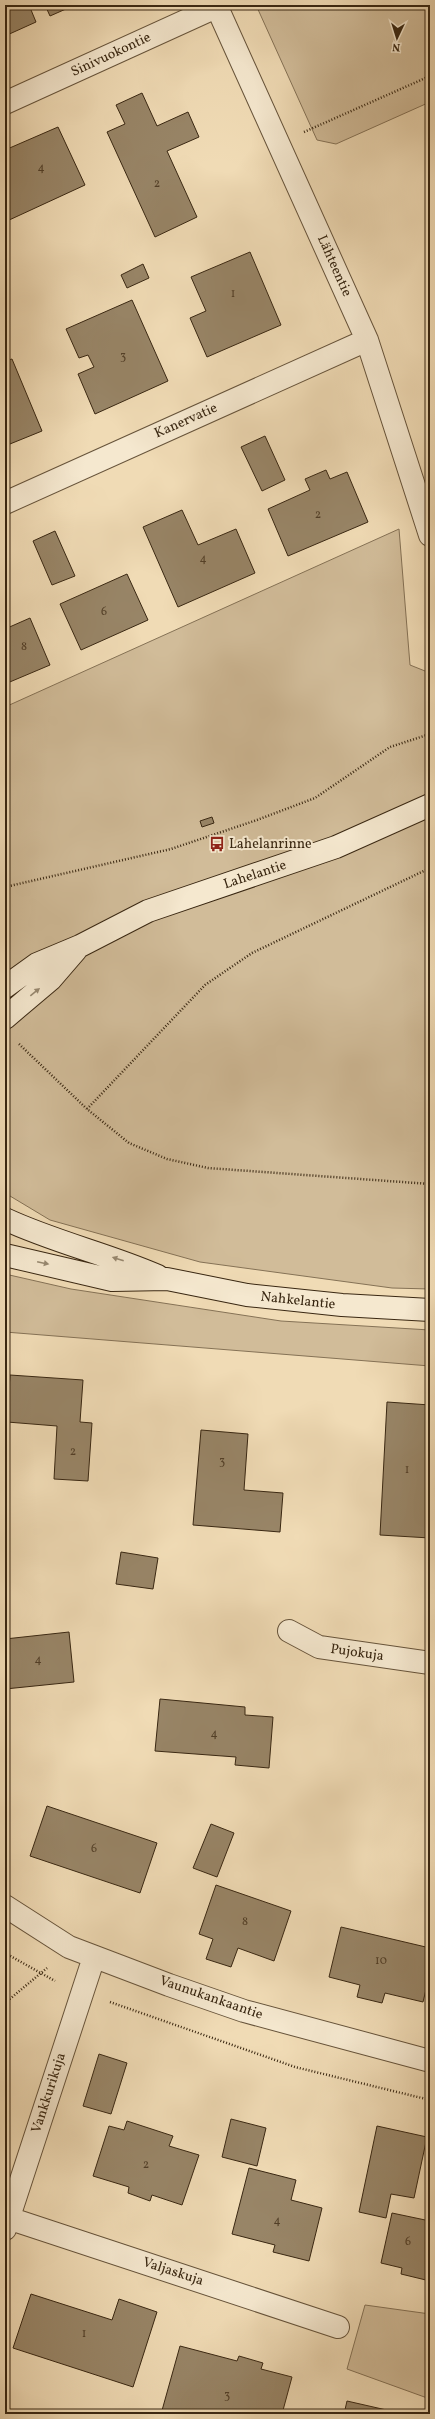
<svg xmlns="http://www.w3.org/2000/svg" width="435" height="2419" viewBox="0 0 435 2419" font-family="Vollkorn,serif">
<style>
.green{fill:#d1bc99;stroke:#857256}
.building{fill:#988567;stroke:#392712}
.lines{fill:none;stroke-linecap:round;stroke-linejoin:round}
.minor-casing{stroke:#67543b;stroke-width:24}
.secondary-casing{stroke:#392712;stroke-width:24}
.path{stroke:#392712;stroke-width:2.5;stroke-dasharray:1 2;stroke-linecap:butt}
.minor{stroke:#f5e8cf;stroke-width:22}
.secondary{stroke:#f5e8cf;stroke-width:22}
.oneway{fill:#978870}
.labels{text-anchor:middle;dominant-baseline:central;stroke-width:4;stroke-linejoin:round;paint-order:stroke}
.number-label{font-size:12px;fill:#513e27}
.street-label{font-size:14px;fill:#392712;stroke:#f5e8cf}
.poi-label{font-size:14px;fill:#392712;stroke:#f5e8cf;text-anchor:start}
</style>
<rect width="100%" height="100%" fill="#f0dbb5"/>
<filter id="stains"><feTurbulence type="fractalNoise" baseFrequency=".005" numOctaves="4"/><feColorMatrix values="0 0 0 0 .2 0 0 0 0 .09 0 0 0 0 .02 0 0 0 .5 -.17"/></filter>
<radialGradient id="worn" r=".72"><stop offset=".6" stop-color="#630" stop-opacity="0"/><stop offset="1" stop-color="#630" stop-opacity=".3"/></radialGradient>
<path class="green" d="M256 5H430V102L336 144 317 140Z
M399 529 410 665 430 673V1289L392 1288 200 1262 50 1220 5 1193V707Z
M5 1274 71 1289 281 1321 430 1330V1366L5 1332Z
M365 2305 430 2314V2399L347 2369Z"/>
<path class="building" d="M5 5H29L36 22 5 36Z
M45 5H75L50 16Z
M142 93 157 126 188 112 199 137 167 151 197 217 155 237 107 132 125 124 116 105Z
M58 127 85 185 7 221 5 150Z
M250 252 281 325 207 357 190 318 206 311 191 277Z
M143 264 149 278 127 288 121 275Z
M132 300 168 381 95 414 78 374 94 367 88 355 79 358 66 329Z
M12 359 42 431 5 446V361Z
M265 436 285 480 262 491 241 447Z
M326 470 330 479 347 472 368 522 288 556 268 509 310 490 305 479Z
M182 510 198 545 236 529 255 573 178 607 143 527Z
M55 531 75 576 52 585 33 541Z
M127 574 148 620 81 650 60 604Z
M30 618 50 665 5 684V629Z
M212 817 214 823 202 827 200 821Z
M10 1375 83 1380 80 1422 92 1423 88 1481 54 1479 57 1426 7 1422Z
M387 1402 430 1405V1538L380 1535Z
M201 1430 248 1434 244 1490 283 1493 280 1532 193 1525Z
M121 1552 158 1558 153 1589 116 1584Z
M69 1632 74 1682 5 1689V1639Z
M160 1699 245 1707V1715L273 1717 269 1768 235 1765 236 1757 155 1751Z
M47 1806 157 1843 140 1893 30 1856Z
M211 1824 234 1833 217 1877 193 1868Z
M216 1885 291 1911 274 1961 238 1948 231 1967 206 1959 213 1939 199 1934Z
M341 1927 430 1948V1973L423 2002 385 1993 382 2003 357 1997 360 1985 329 1977Z
M99 2054 127 2063 111 2114 83 2106Z
M231 2119 266 2128 257 2166 222 2157Z
M127 2121 173 2136 169 2146 199 2155 182 2205 152 2195 150 2201 128 2193 129 2187 93 2176 109 2126 124 2130Z
M377 2126 427 2137 414 2198 391 2194 386 2218 359 2212Z
M249 2168 296 2180 291 2200 322 2208 309 2261 273 2252 275 2245 232 2234Z
M392 2213 430 2221V2281L401 2274 402 2268 381 2263Z
M31 2294 112 2320 119 2299 157 2312 133 2387 13 2348Z
M180 2346 237 2361 239 2356 263 2363 261 2369 292 2377 282 2414H161Z
M347 2401 404 2414H344Z"/>
<g class="lines">
<defs>
<path id="minor" d="M216 5 367 340 430 535
M5 103 216 7
M5 503 367 340
M289 1631 319 1647 430 1663
M5 1906 69 1947 169 1985 244 2011 430 2061
M8 2218 338 2327
M5 2229 94 1957"/>
<path id="secondary" d="M5 987 37 964 80 946 148 911 336 847 430 805
M5 1018 51 979 76 950
M5 1219C54 1242 108 1254 158 1276
M5 1255 112 1280 167 1279 247 1295 342 1305 430 1310"/>
</defs>
<use href="#minor" class="minor-casing"/>
<use href="#secondary" class="secondary-casing"/>
<path class="path" d="M304 132 430 76
M5 887 171 849 257 820 315 798 390 747 430 734
M19 1044 87 1109 129 1143 167 1159 208 1168 430 1184
M87 1109 205 985 252 953 430 868
M5 1953 55 1981
M110 2002 295 2067 430 2100
M5 2003 47 1968"/>
<use href="#minor" class="minor"/>
<use href="#secondary" class="secondary"/>
</g>
<defs><path id="oneway-solid" d="M-6-.8H1V-3.2L6.5 0L1 3.2V.8H-6Z"/></defs>
<g class="oneway">
<use href="#oneway-solid" transform="translate(35 992) rotate(-39)"/>
<use href="#oneway-solid" transform="translate(118 1259) rotate(-162)"/>
<use href="#oneway-solid" transform="translate(43 1263) rotate(12)"/>
</g>
<defs>
<symbol id="bus-bare" viewBox="-9 -9 18 18"><path d="M-5-6H5V4H4V6H2V4H-2V6H-4V4H-5ZM-3.5-4V0h7V-4ZM-3.5 1.2v1.5H-2V1.2ZM2 1.2v1.5H3.5V1.2Z" fill="#8f2418" stroke="#f5e8cf" stroke-width="2.5" paint-order="stroke"/></symbol>
</defs>
<g fill-rule="evenodd">
<use href="#bus-bare" x="206" y="833" width="22" height="22"/>
</g>
<g class="labels">
<g class="number-label">
<text x="41" y="168">4</text>
<text x="157" y="184">2</text>
<text x="233" y="294">1</text>
<text x="123" y="357">3</text>
<text x="318" y="515">2</text>
<text x="203" y="559">4</text>
<text x="104" y="612">6</text>
<text x="24" y="647">8</text>
<text x="73" y="1452">2</text>
<text x="222" y="1462">3</text>
<text x="407" y="1470">1</text>
<text x="38" y="1660">4</text>
<text x="214" y="1734">4</text>
<text x="94" y="1849">6</text>
<text x="245" y="1922">8</text>
<text x="381" y="1961">10</text>
<text x="146" y="2165">2</text>
<text x="277" y="2221">4</text>
<text x="408" y="2242">6</text>
<text x="84" y="2334">1</text>
<text x="227" y="2396">3</text>
</g>
<g class="street-label">
<text transform="translate(111 55) rotate(-25)">Sinivuokontie</text>
<text transform="translate(334 266) rotate(66)">Lähteentie</text>
<text transform="translate(186 421) rotate(-24)">Kanervatie</text>
<text transform="translate(255 875) rotate(-18)">Lahelantie</text>
<text transform="translate(298 1301) rotate(6)">Nahkelantie</text>
<text transform="translate(357 1653) rotate(8)">Pujokuja</text>
<text transform="translate(211 1998) rotate(19)">Vaunukankaantie</text>
<text transform="translate(49 2093) rotate(-72)">Vankkurikuja</text>
<text transform="translate(173 2272) rotate(18)">Valjaskuja</text>
</g>
<g class="poi-label">
<text x="229" y="844">Lahelanrinne</text>
</g>
</g>
<rect width="435" height="2419" fill="none" stroke="#f0dbb5" stroke-width="20"/>
<rect x="6" y="6" width="423" height="2407" fill="none" stroke="#392712" stroke-width="2"/>
<rect x="10" y="10" width="415" height="2399" fill="none" stroke="#392712"/>
<g transform="translate(397 38) rotate(184)" stroke="#f5e8cf" stroke-width="3" paint-order="stroke">
<path d="M0-3L7 15L0 10L-7 15Z" fill="#392712"/>
<text y="-6" font-size="11" font-weight="bold" text-anchor="middle" fill="#392712">N</text>
</g>
<rect width="100%" height="100%" filter="url(#stains)"/>
<rect width="100%" height="100%" fill="url(#worn)"/>
</svg>
